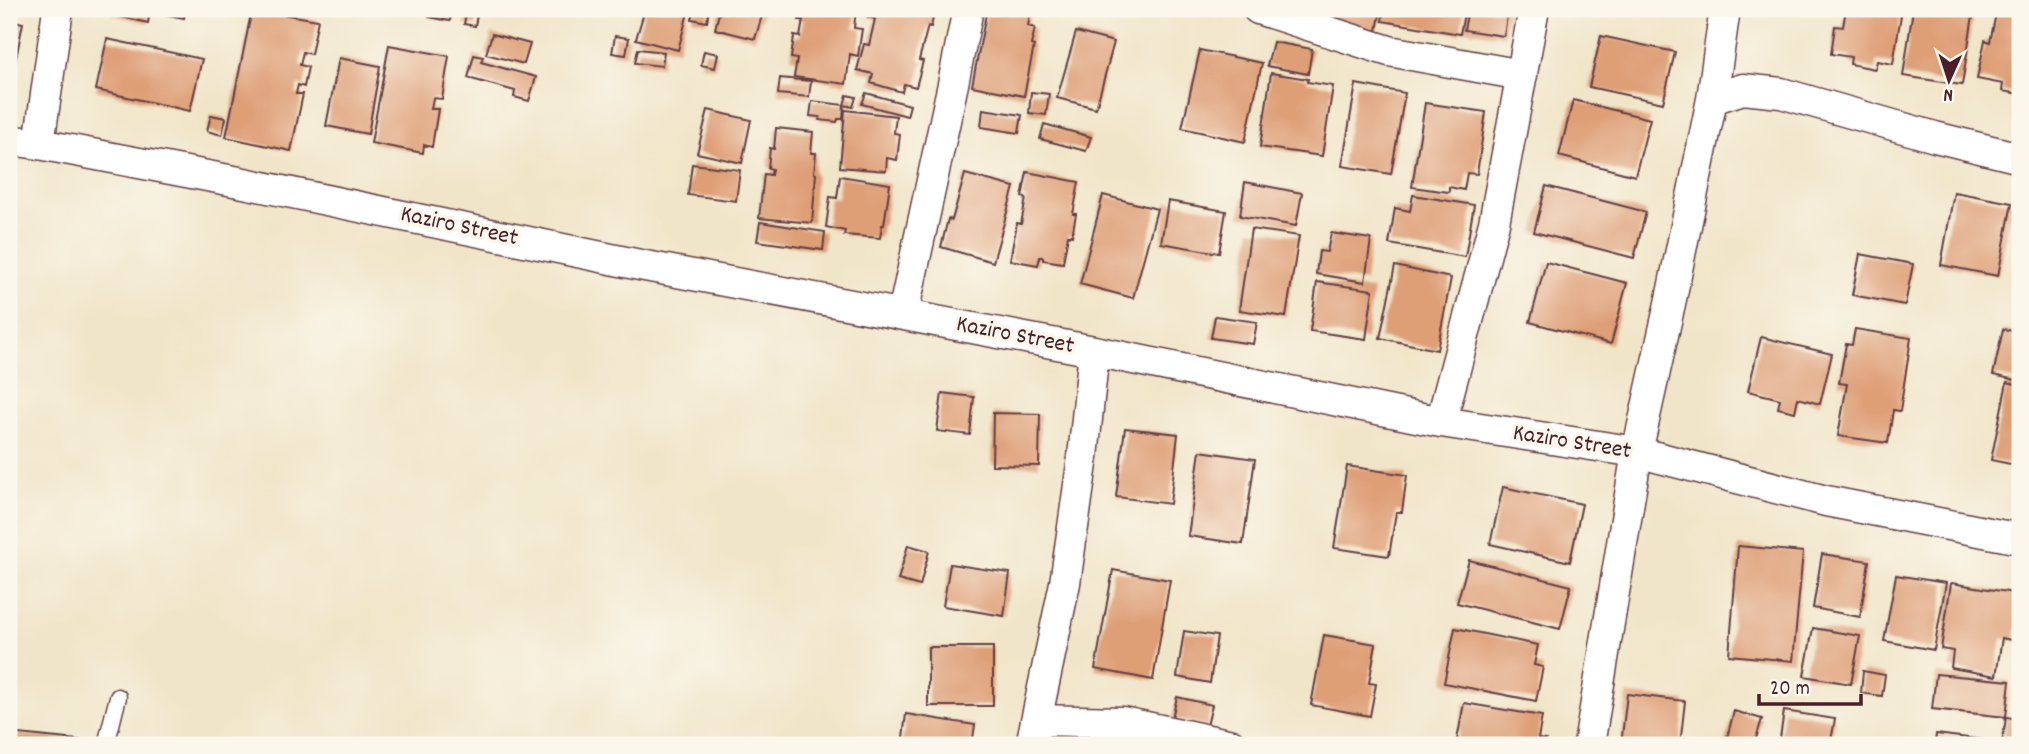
<svg xmlns="http://www.w3.org/2000/svg" width="2029" height="754" viewBox="0 0 2029 754" font-family="Dekko,sans-serif">
<style>
.building{fill:#de9e76}
.lines{fill:none;stroke-linecap:round;stroke-linejoin:round}
.service-casing{stroke:#633d43;stroke-width:19}
.minor-casing{stroke:#633d43;stroke-width:33}
.service{stroke:#fff;stroke-width:16}
.minor{stroke:#fff;stroke-width:30}
.labels{text-anchor:middle;dominant-baseline:central;stroke-width:7;stroke-linejoin:round;paint-order:stroke}
.street-label{font-size:24px;fill:#4a1f2b;stroke:#fbf7ec}
</style>
<rect width="100%" height="100%" fill="#fbf7ec"/>
<filter id="ink" filterUnits="userSpaceOnUse"><feTurbulence type="fractalNoise" baseFrequency=".0143" numOctaves="2"/><feDisplacementMap in="SourceGraphic" scale="14" xChannelSelector="R" yChannelSelector="G"/><feConvolveMatrix kernelMatrix="1 2 1 2 8 2 1 2 1" color-interpolation-filters="sRGB"/></filter>
<filter id="wash" filterUnits="userSpaceOnUse"><feTurbulence type="fractalNoise" baseFrequency=".00686" numOctaves="4" result="noise"/><feDisplacementMap in="SourceGraphic" scale="28" xChannelSelector="R" yChannelSelector="G"/><feGaussianBlur stdDeviation="1.57" result="paint"/><feColorMatrix in="noise" values="0 0 0 0 0 0 0 0 0 0 0 0 0 0 0 0 0 1.4 0 .05"/><feComposite in="paint" operator="in"/></filter>
<g filter="url(#wash)">
<rect width="100%" height="100%" fill="#f1e5c9"/>
<g id="blocks">
<path class="building" d="M114 9H186L184 18 150 11 148 23 113 15Z
M252 9 318 20 311 54 303 52 300 65 308 67 304 87 298 85 296 94H303L291 151 226 137Z
M431 9H452L450 21 429 17Z
M467 9H478L475 26 464 24Z
M645 9H689L678 50 636 39Z
M695 9H709L707 22 692 19Z
M720 9H764L755 39 715 29Z
M800 9H856L854 28 862 29 858 56 850 54 846 84 794 77 797 59 791 58 794 36 800 37 803 20H799Z
M870 9H935L931 27 928 26 919 60 923 61 916 87 904 84 902 92 871 83 873 74 857 70 864 44 869 45 875 19 868 17Z
M987 9H1015L1027 11V13L1030 14 1028 26 1035 28 1031 45 1034 46 1024 96 972 86Z
M1316 9H1381L1377 31 1314 22Z
M1384 9H1465L1460 34 1382 21Z
M1468 9H1508L1504 36 1464 30Z
M1846 9H1902L1893 64 1877 61 1875 69 1850 64 1851 57 1831 54 1835 26 1843 27Z
M1913 9H1974L1962 85 1903 76Z
M1997 9H2020V94L2002 91 2003 84 1977 79 1985 40 1990 42Z
M9 20 23 23 10 89H9Z
M1076 32 1114 42 1096 108 1057 98Z
M492 34 530 44 524 64 486 54Z
M615 36 629 38 626 55 612 53Z
M1601 36 1675 52 1663 103 1589 87Z
M107 39 202 59 190 111 96 90Z
M1273 42 1312 49 1308 74 1267 66Z
M389 45 449 56 442 99 433 98 431 109H438L432 147 424 145 423 153 371 143Z
M638 49 664 52 662 66 635 63Z
M1200 50 1262 63 1245 142 1182 128Z
M704 51 718 54 715 68 701 65Z
M474 55 483 57 481 62 536 77 529 101 514 97 515 91 468 78Z
M339 58 380 66 368 134 326 126Z
M1271 73 1308 79 1307 82 1333 86 1322 156 1260 147Z
M780 78 811 81 809 97 778 94Z
M1356 84 1405 93 1391 174 1342 166Z
M1031 92 1049 94 1046 115 1029 113Z
M866 93 910 105 907 116 862 104Z
M847 95 856 97 853 107 844 105Z
M1573 100 1650 119 1635 176 1559 156Z
M812 101 844 105 843 119H838L837 122 819 120 820 117 810 116Z
M1425 103 1486 112 1477 174 1467 173 1464 190 1449 187V192L1412 187Z
M983 109 1022 115 1019 133 981 127Z
M708 110 751 120 742 163 697 153Z
M845 110 896 116 894 133 900 134 897 160 887 158 886 171 840 167Z
M211 115 226 118 222 135 207 131Z
M1044 124 1091 137 1086 151 1040 139Z
M776 128 813 132 811 153H816L814 173 816 174 812 223 759 218 764 174 771 175 772 169 768 168 770 148 774 149Z
M692 164 740 170 736 201 688 195Z
M1027 172 1079 182 1073 214H1076L1072 236 1068 235 1063 263 1043 260V257H1040L1038 265 1010 260 1017 223 1021 224 1026 198 1022 197Z
M965 174 1014 187 993 262 941 247 948 219 952 220Z
M840 176 890 184 884 225H882L880 238 844 235 845 231 826 227 830 197 837 198Z
M1245 182 1302 193 1296 226 1240 216Z
M1546 186 1646 212 1634 258 1534 232Z
M1954 192 2012 203 1998 276 1941 265Z
M1103 195 1157 209 1133 298 1080 284Z
M1413 195 1474 205 1465 257 1389 244 1395 208 1410 211Z
M1168 201 1226 211 1219 253 1161 243Z
M760 222 825 232 823 250 757 241Z
M1251 229 1299 236 1286 317 1239 310Z
M1331 233 1371 239 1365 282 1316 274 1319 251 1327 252Z
M1860 254 1913 264 1905 305 1852 295Z
M1546 262 1627 283 1611 344 1530 322Z
M1395 266 1451 278 1437 350 1380 338Z
M2019 276H2020V302L2015 301Z
M1317 282 1373 290 1366 339 1310 331Z
M1215 316 1257 322 1253 344 1211 338Z
M1855 329 1911 338 1900 411 1893 410 1888 443 1838 436 1847 384 1839 383 1846 344 1852 345Z
M2003 329 2020 332V381L1993 375Z
M1761 337 1832 354 1820 404 1798 398 1795 412 1778 408 1780 399 1748 391Z
M2007 382 2020 385V466L1991 460Z
M942 393 974 397 970 435 937 431Z
M993 413 1040 414 1039 466 992 465Z
M1125 428 1178 434 1170 504 1116 497Z
M1200 451 1255 459 1243 544 1188 536Z
M1347 466 1407 475 1402 512H1396L1389 556 1334 548Z
M1503 487 1582 504 1570 562 1490 544Z
M908 545 929 551 920 586 898 580Z
M1738 546 1803 552 1793 661 1729 655Z
M1822 554 1869 561 1860 617 1813 608Z
M1469 560 1571 586 1560 629 1457 603Z
M950 564 1010 573 1004 616 943 606Z
M1113 570 1170 580 1153 680 1095 669Z
M1896 575 1946 583 1934 650 1884 641Z
M1951 583 2020 594V606L2015 641 2002 638 1996 676 1951 668 1953 651 1941 649Z
M1455 628 1538 645 1534 665 1543 667 1536 701 1444 683Z
M1813 628 1860 636 1851 684 1804 676Z
M1184 631 1217 636 1210 683 1177 677Z
M1324 635 1376 644 1369 683 1376 684 1370 716 1311 705Z
M928 647H993V706H928Z
M1863 671 1885 675 1882 696 1861 693Z
M1936 674 2010 681 2006 717 2020 719V745H2002L2006 717 1932 709Z
M1627 694 1685 701 1680 745H1621Z
M1177 697 1212 705 1207 726 1172 718Z
M1464 703 1542 716 1538 739 1546 740 1545 745H1456Z
M1734 711 1762 719 1754 745H1725Z
M1784 711 1835 719 1831 741 1836 742V745H1779Z
M906 714 975 725 972 745H902Z
M9 733 86 741 85 745H9Z
M1936 734 1991 741V745H1935Z"/>
</g>
</g>
<g filter="url(#ink)">
<use href="#blocks" fill-opacity="0" stroke="#633d43" stroke-width="2"/>
<g class="lines">
<defs>
<path id="service" d="M106 745 118 697"/>
<path id="minor" d="M1258 9 1389 51 1522 75
M1712 99 1725 9
M9 140 39 144 239 182 640 265 1094 351 1441 422 1637 452 1826 501 2020 539
M39 144 58 9
M903 314 953 84 968 9
M1441 422 1494 223 1534 9
M1036 720 1122 722 1232 745
M1031 745 1065 583 1083 457 1094 351
M1589 745 1637 452 1671 299 1712 99 1743 89 1781 93 1935 137 2020 158"/>
</defs>
<use href="#service" class="service-casing"/>
<use href="#minor" class="minor-casing"/>
<use href="#service" class="service"/>
<use href="#minor" class="minor"/>
</g>
</g>
<g class="labels">
<g class="street-label">
<text transform="translate(459 227) rotate(12)">Kaziro Street</text>
<text transform="translate(1015 336) rotate(11)">Kaziro Street</text>
<text transform="translate(1572 443) rotate(9)">Kaziro Street</text>
</g>
</g>
<rect width="2029" height="754" fill="none" stroke="#fbf7ec" stroke-width="35"/>
<g transform="translate(1949 80) rotate(183)" stroke="#fbf7ec" stroke-width="5" paint-order="stroke">
<path d="M0-5L12 26L0 18L-12 26Z" fill="#4a1f2b"/>
<text y="-10" font-size="19" font-weight="bold" text-anchor="middle" fill="#4a1f2b">N</text>
</g>
<path d="M1759 694v10h102v-10" fill="none" stroke="#4a1f2b" stroke-width="3.5"/>
<text x="1770" y="694" font-size="21" fill="#4a1f2b" stroke="#fbf7ec" stroke-width="5" paint-order="stroke">20 m</text>
</svg>
